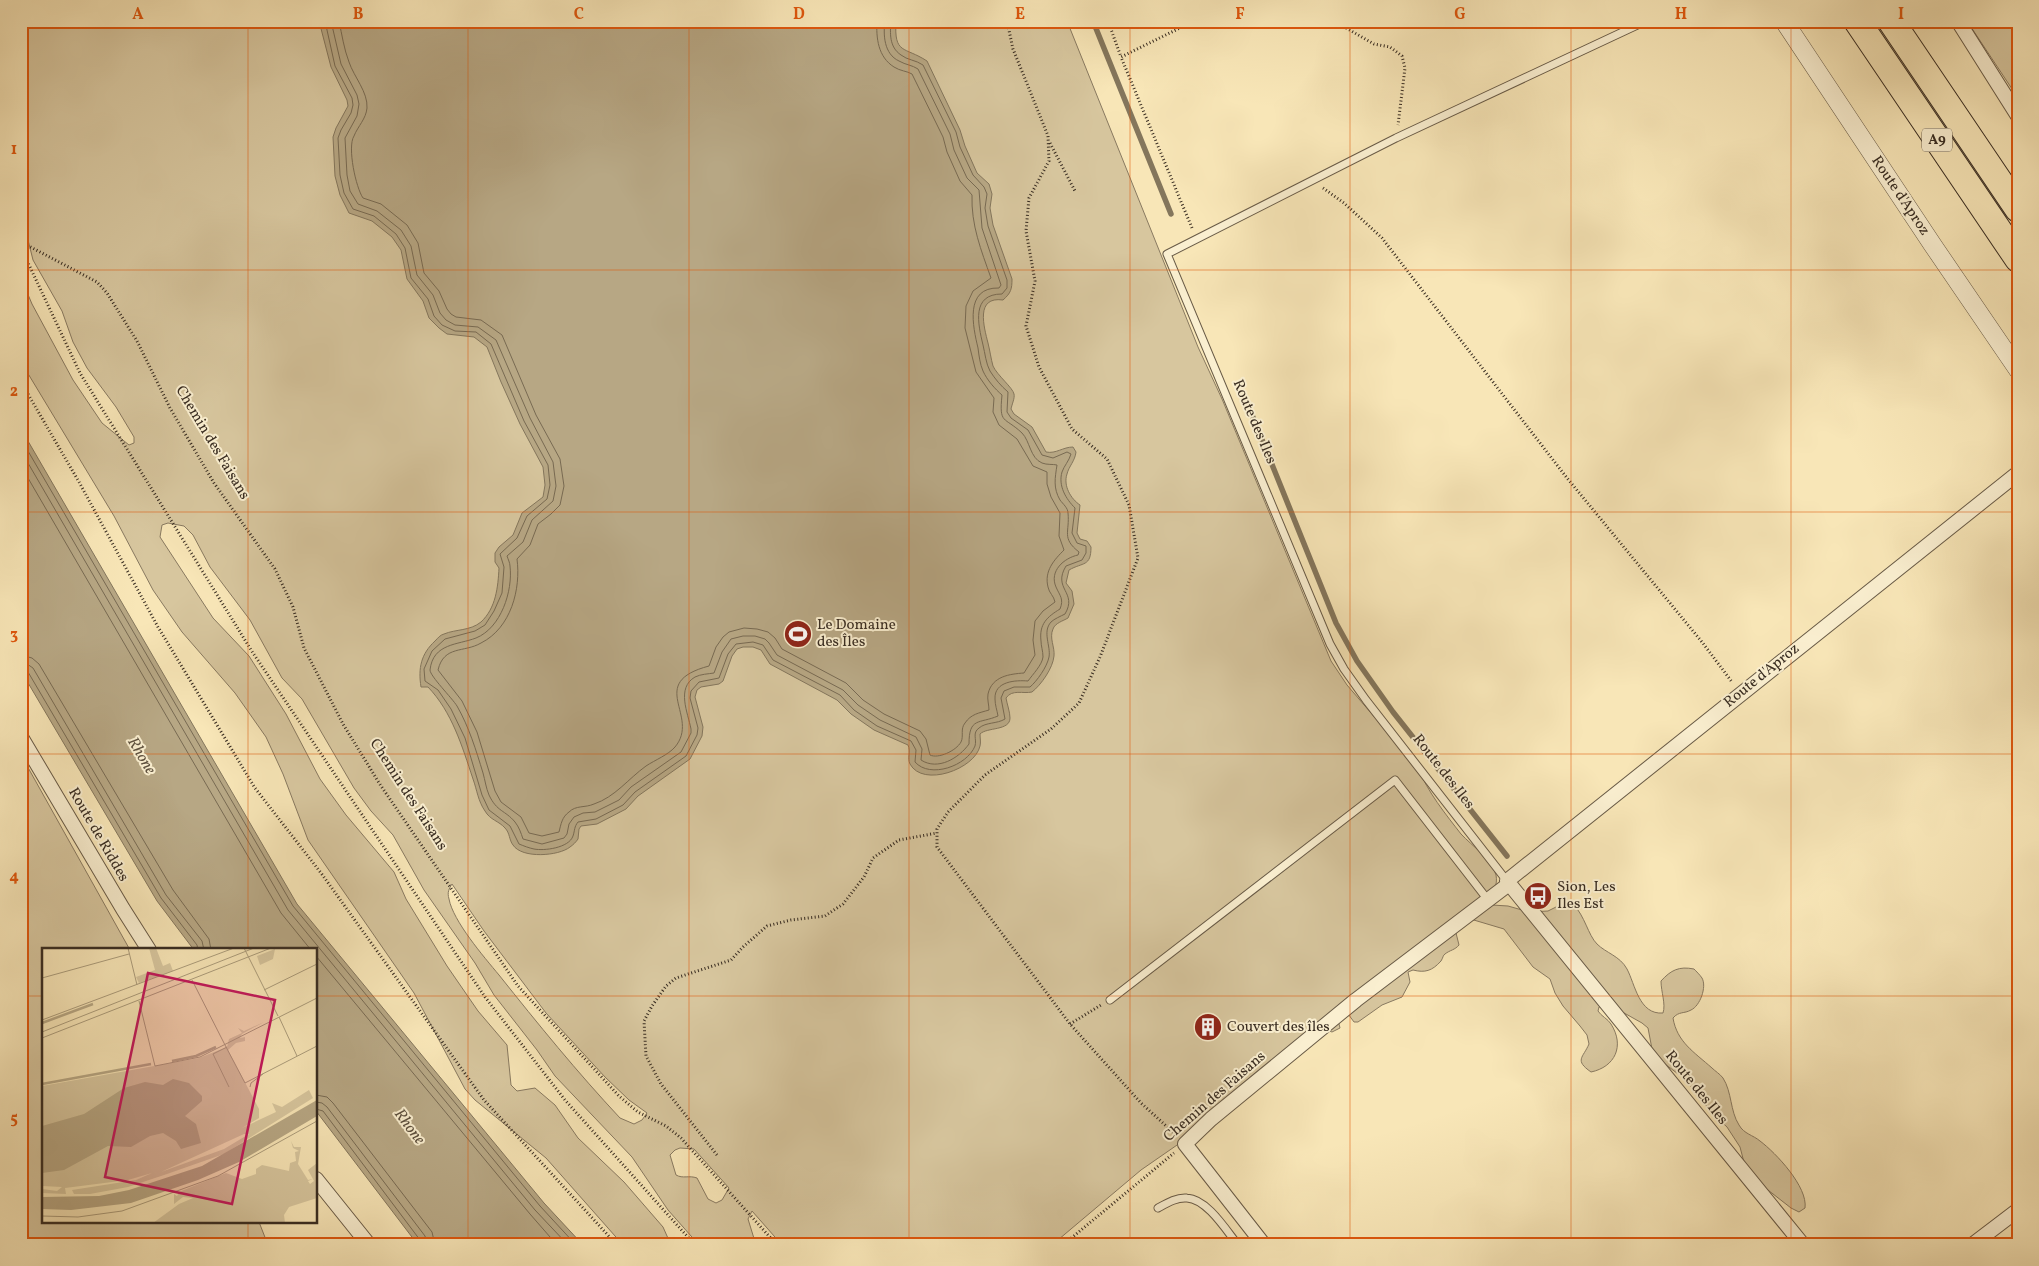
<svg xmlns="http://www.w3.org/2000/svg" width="2039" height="1266" viewBox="0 0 2039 1266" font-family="Vollkorn,serif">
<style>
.green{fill:#d7c69e;stroke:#887960;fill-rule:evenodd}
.water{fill:#b7a784;stroke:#84765c}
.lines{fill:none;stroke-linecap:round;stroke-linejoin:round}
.shore{stroke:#786a52;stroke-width:1}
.stream{stroke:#84765c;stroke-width:5.5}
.service-casing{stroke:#685a46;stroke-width:9}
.minor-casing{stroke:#685a46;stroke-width:16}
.tertiary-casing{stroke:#685a46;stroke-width:19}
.motorway-casing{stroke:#382c21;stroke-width:28}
.path{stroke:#382c21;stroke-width:3;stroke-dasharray:1 2.5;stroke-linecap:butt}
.service{stroke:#faefd0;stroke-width:7}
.minor{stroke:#faefd0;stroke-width:14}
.tertiary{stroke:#faefd0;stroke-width:18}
.motorway{stroke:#f8e6b7;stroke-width:26}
.grid{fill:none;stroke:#df570d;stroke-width:1;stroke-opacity:0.55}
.labels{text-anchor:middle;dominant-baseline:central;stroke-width:4;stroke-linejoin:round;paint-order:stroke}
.shield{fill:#faefd0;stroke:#726656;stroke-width:1}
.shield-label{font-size:14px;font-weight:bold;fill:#382c21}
.street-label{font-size:15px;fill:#382c21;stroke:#faefd0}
.poi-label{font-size:15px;fill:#382c21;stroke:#faefd0;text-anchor:start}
.water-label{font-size:16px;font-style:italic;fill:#5e513f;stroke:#faefd0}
.inset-river{fill:none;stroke:#b7a784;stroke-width:2.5}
.inset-road{fill:none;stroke:#ab9c7b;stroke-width:1}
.view{fill:#c2185b;fill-opacity:0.15;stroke:#c2185b;stroke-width:2.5}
.inset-edge{fill:none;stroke:#382c21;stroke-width:2.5}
.neatline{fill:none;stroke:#df570d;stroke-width:2}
.grid-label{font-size:16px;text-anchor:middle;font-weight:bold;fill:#df570d}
</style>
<rect width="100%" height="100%" fill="#f8e6b7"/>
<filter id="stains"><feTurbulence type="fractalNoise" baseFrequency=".004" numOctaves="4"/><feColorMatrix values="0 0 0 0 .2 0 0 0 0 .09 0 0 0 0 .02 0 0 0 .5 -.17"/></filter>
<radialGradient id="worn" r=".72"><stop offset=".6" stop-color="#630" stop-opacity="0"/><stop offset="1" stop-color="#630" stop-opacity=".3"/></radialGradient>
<path class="green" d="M21 21H1067L1198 347 1222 399 1331 661 1347 685 1419 769C1426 790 1447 816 1461 834 1472 846 1492 859 1496 875 1498 885 1493 893 1489 901L1492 905 1508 906 1529 912 1548 911 1564 903 1573 904C1585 916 1588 935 1597 944 1606 953 1620 956 1627 969 1635 984 1639 1015 1663 1013 1666 1004 1661 992 1661 981 1671 970 1679 966 1694 969 1696 971 1700 975 1702 978 1707 987 1700 1006 1691 1010 1684 1014 1679 1011 1673 1018 1677 1042 1694 1052 1712 1068 1715 1071 1720 1074 1723 1078 1732 1092 1730 1111 1739 1125 1744 1134 1753 1135 1760 1141 1776 1153 1808 1187 1805 1208L1799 1212 1791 1208 1759 1183 1746 1170 1740 1147 1727 1127 1712 1113 1686 1080 1661 1061 1652 1049 1648 1028 1642 1023 1617 1009 1605 1006 1599 1007 1598 1011C1601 1016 1608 1019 1611 1024 1625 1046 1615 1067 1591 1072 1574 1060 1583 1058 1589 1044L1587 1035 1580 1026 1563 1006 1555 993 1550 979 1533 967 1504 929 1467 918 1454 925 1459 945C1455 950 1450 950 1445 954 1443 955 1443 958 1441 961 1432 971 1425 973 1413 970L1408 972 1410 982 1402 997 1382 1005 1358 1022H1354L1343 1007 1337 1016 1340 1028 1332 1032 1318 1027 1229 1109 1141 1170 1052 1245H782L752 1211 748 1219 756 1245H699L668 1210 632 1157 555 1076 537 1050 494 995 475 963 424 890 393 835 371 811 354 788 302 699 282 678 250 620 210 567 193 535 184 526 168 523 162 525 160 537 213 618 249 656 286 714 320 779 346 815 394 872 406 899 447 966 478 1011 507 1045 511 1085 517 1091 535 1088 555 1105 578 1138 624 1182 663 1227 671 1245H623L546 1158 475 1100 465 1089 414 993 308 840 283 774 266 737 235 693 182 632 153 590 114 516 21 362V278L32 304 73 380 102 423 129 445 134 443V437L116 407 87 368 73 342 62 311 33 260 28 240 21 230ZM452 884 484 931 546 1013 605 1077 629 1100 647 1113 642 1120 634 1124 620 1118C577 1072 538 1024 499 975 484 957 453 921 449 899 447 892 449 889 452 884ZM680 1148 694 1149 729 1188 722 1200 716 1203 708 1199 697 1178C689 1175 683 1179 676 1175L670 1155 675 1150Z
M1967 21H2018V98Z
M21 755 130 950H44V1222H259L268 1245H21Z"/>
<path class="water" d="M319 21H896C894 55 904 46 927 61L960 130 965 146 977 173 989 184 992 194 990 208 993 225 1012 279C1012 289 1011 293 1003 300 975 296 984 327 988 343 990 351 991 359 993 366 997 375 1013 388 1014 394 1015 398 1012 404 1011 409L1014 414 1032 427 1046 452C1056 454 1063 447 1073 447L1076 452C1075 461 1069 466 1067 474 1063 486 1071 499 1080 505L1077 533 1080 539 1087 541 1091 547C1091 567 1083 562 1069 570L1066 583 1072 591 1074 604 1068 618C1063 621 1055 623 1053 629 1049 638 1055 647 1054 656 1053 668 1041 685 1032 692 1023 694 1012 689 1006 698 1007 704 1010 712 1010 718 1010 731 987 727 980 734 980 738 981 742 980 746 975 769 923 788 910 764 907 758 911 752 908 745L874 730 851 714 837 700 770 664 761 650 753 647H743L737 649 732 656 723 681 719 684 701 687 697 690 695 697 703 727 702 736 690 759 638 796 626 809 597 824 581 826 579 829 578 839C576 842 573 845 570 847 559 856 522 859 513 845 509 840 510 833 505 828 499 821 490 820 485 811 478 801 477 790 473 779 462 746 452 712 428 687H421C418 668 421 654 435 641 438 638 440 635 444 634 456 629 470 631 481 622 496 608 498 587 499 568L495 562V553L499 547 513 535 522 513 543 497 545 485 543 467 520 424 501 382 487 347 474 337 447 334 439 328 429 318 423 301 407 279 401 250 392 237 372 221 349 213 340 195 335 176 333 137 336 128 348 106 347 100 331 67Z
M21 429 297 904 544 1203 583 1245H418L316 1111V950H194L157 901 21 671Z"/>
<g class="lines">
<path class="shore" d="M325 21 335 66 352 98 353 105 351 113 341 130 338 138 340 175 344 193 353 209 374 216 396 234 405 248 411 278 428 299 434 316 442 325 455 331 476 332 491 344 524 421 548 465 550 485 547 499 527 516 517 538 500 554 504 567 502 593 494 611 485 625 475 631 445 639 432 651 424 669 425 681 438 690 451 709 465 738 482 795 489 810 510 826 519 844C524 846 529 848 534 849 544 851 569 848 573 836 575 830 574 827 578 822L596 819 623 805 635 792 686 756 697 735 698 728 690 698 691 691 699 682 719 678 728 654 736 644 753 642 763 645 773 660 840 695 854 710 877 726 911 741 916 750 915 762C930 779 967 766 975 746 977 739 972 733 979 728 986 722 997 724 1005 719L1001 698 1004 691 1014 687H1030C1037 681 1047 667 1049 657 1051 646 1042 632 1051 622 1054 619 1061 616 1065 614 1078 592 1052 589 1066 566L1082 560 1086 553V546L1077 543 1072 533 1075 508C1066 499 1058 486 1062 472 1064 466 1069 461 1071 454L1067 452 1053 458 1042 455 1028 430 1011 418 1007 412 1008 392C1001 386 995 379 990 371 986 364 985 353 983 345 978 324 971 294 1002 294L1007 288V280L988 226 985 208 987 194 984 187 973 175 960 147 956 132 923 65C916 60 907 60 901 55 889 47 890 33 891 21
M331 21 341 64 357 95 359 104 357 116 345 138 347 175 350 191 358 204 377 211 401 230 411 246 417 275 433 295 440 313 446 320 455 325 478 327 496 340 530 418 553 462 556 486 553 501 532 520 523 542 507 556C508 559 510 563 510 566 513 591 501 628 476 638 458 645 433 643 430 670 430 676 452 698 457 706 469 727 476 750 483 773 485 780 486 788 489 795 497 812 505 810 515 822 519 827 521 833 523 839L542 844 564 838 567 834 569 824 574 817 583 813 595 812 619 800 631 787 681 752 691 733V729C688 713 676 688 695 677 701 674 708 674 714 673L722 652 731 639 743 636H755L765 639 769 643 777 655 843 690 858 705 880 720 916 737 922 749 921 760C938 771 959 758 969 744 969 717 979 724 998 716 997 710 995 705 995 699 994 681 1016 680 1028 681 1033 674 1042 665 1043 657 1043 651 1041 646 1041 641 1039 624 1047 617 1060 609 1064 599 1060 596 1056 587 1049 571 1064 558 1078 555L1079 552C1061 538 1070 532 1068 513 1068 508 1063 504 1060 500 1053 488 1055 478 1057 465 1053 464 1047 465 1042 463 1030 458 1030 441 1022 433 1004 416 999 425 1002 395 995 389 987 380 983 371 980 364 979 356 978 348 973 327 964 287 999 288L1001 285 982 228 979 190 967 178 954 150 950 134 918 69C912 65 906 65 899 61 884 54 883 35 885 21
M339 21C342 35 344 49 349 62 354 77 368 92 367 108 366 119 358 126 354 136 347 147 356 188 363 198L381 204 407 225 418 243 424 273 439 291 447 309 451 314 456 317 481 320 502 335 536 415 560 459 564 486 560 505 551 514 538 524 530 545 517 559C521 589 511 628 481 643 464 653 444 645 438 670L462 701 477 732 495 791 501 802 521 817 529 833 542 836 559 832C561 824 562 817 569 812 576 805 585 808 594 804 615 797 628 779 646 766 655 760 668 755 675 747 701 716 645 683 709 666L716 647 723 637 729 632 744 628 757 629 768 632 775 638 782 649 846 683 863 700 884 714 920 731 926 739 930 755C938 759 956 751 961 742 964 736 960 729 965 723 971 714 979 713 989 710 989 705 987 699 988 694 992 676 1010 674 1024 673L1035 655 1033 640 1035 621 1043 611 1055 602C1054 596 1049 593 1048 587 1044 571 1054 560 1064 550L1059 536 1060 513 1051 497 1047 484V472L1033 466 1017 439 999 425 993 412 994 398 976 372 965 328 966 306 973 291 991 278C981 250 971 225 972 195L960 181 947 152 943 137 912 74C907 71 900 71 894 67 878 57 876 38 877 21
M21 439 293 906 540 1206 576 1245
M21 451 288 910 535 1210 568 1245
M21 466 281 913 311 950
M21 655 32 658 39 664 173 890 209 939 211 950
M21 663 27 664 33 668 166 895 202 941 204 950
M21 669 28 672 161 898 197 945 198 950
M316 956 530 1214 557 1245
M316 1095 327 1097 333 1103 432 1232 435 1245
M316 1102 322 1103 327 1107 425 1236 427 1245
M316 1109 323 1111 420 1240 421 1245"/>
<path class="stream" d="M1093 21 1171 214
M1248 405 1336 623 1357 661 1393 712 1507 856"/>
<defs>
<path id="service" d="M1507 881 1366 700 1344 669 1330 644 1167 254 1396 138 1646 21
M1110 1000 1395 780 1488 900
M1158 1208C1167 1203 1177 1197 1187 1198 1207 1199 1226 1230 1238 1245"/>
<path id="minor" d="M1958 21 2018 116
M21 737 123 909 149 950
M316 1179 369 1245
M1264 1245 1185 1144 1211 1119 1356 1000 1509 884
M1803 1245 1507 881 2018 473
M1972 1245 2018 1210"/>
<path id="tertiary" d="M1784 21 1932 244 2018 370"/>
<path id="motorway" d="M1857 21 2018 259
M1891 21 2018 209"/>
</defs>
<use href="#service" class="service-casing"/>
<use href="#minor" class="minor-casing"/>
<use href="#tertiary" class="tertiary-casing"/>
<use href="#motorway" class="motorway-casing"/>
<path class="path" d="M1007 21 1013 49 1048 136 1049 161 1029 198 1026 231 1035 281 1026 326 1039 367 1072 429 1107 459 1129 505 1138 558 1100 657 1079 703 1051 729 985 775 948 812 937 829V847L1070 1024 1141 1103 1175 1134
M1108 21 1121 57
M1334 21 1374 44 1390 47 1402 56 1405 68 1398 125
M1050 143 1075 191
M1323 188 1344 203 1382 238 1567 478 1702 642 1732 682
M1192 228 1121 57 1194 21
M21 242 97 282 107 293 137 341 170 408 214 483 275 569 293 607 304 648 343 724 381 786 518 986 619 1096 638 1112 666 1126 681 1138 777 1245
M21 248 80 373 253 653 485 997 565 1100 695 1245
M21 382 79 482 158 627 255 788 321 873 484 1100 617 1245
M1070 1024 1101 1005
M717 1155 661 1084 646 1056 644 1021 652 1006 666 986 676 978 731 960 743 947 767 926 791 920 825 916 843 904 864 877 873 858 899 840 937 833
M1063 1245 1174 1153"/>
<use href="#service" class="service"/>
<use href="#minor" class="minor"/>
<use href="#tertiary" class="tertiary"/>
<use href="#motorway" class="motorway"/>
</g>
<path class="grid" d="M248 21V950M468 21V1245M689 21V1245M909 21V1245M1130 21V1245M1350 21V1245M1571 21V1245M1791 21V1245M21 270H2018M21 512H2018M21 754H2018M21 996H44M316 996H2018M248 1222V1245"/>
<defs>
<symbol id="stadium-disc" viewBox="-11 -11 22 22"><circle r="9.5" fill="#8f2418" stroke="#faefd0"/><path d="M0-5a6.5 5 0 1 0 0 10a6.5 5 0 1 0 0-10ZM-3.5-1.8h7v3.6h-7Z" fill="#fff"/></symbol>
<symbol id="bus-disc" viewBox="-11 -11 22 22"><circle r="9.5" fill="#8f2418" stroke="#faefd0"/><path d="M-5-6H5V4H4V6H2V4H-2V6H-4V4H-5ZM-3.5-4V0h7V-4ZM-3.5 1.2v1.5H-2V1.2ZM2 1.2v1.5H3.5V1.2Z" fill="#fff"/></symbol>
<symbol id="building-disc" viewBox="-11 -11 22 22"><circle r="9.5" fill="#8f2418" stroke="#faefd0"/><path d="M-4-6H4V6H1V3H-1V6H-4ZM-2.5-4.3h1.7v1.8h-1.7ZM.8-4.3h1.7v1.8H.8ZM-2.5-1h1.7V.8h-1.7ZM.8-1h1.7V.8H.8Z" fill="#fff"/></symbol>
</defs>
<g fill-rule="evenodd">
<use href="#stadium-disc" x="782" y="618" width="32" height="32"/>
<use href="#bus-disc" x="1522" y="880" width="32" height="32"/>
<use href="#building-disc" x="1192" y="1011" width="32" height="32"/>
</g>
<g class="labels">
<rect class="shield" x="1922" y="128.5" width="30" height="23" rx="4"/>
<g class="shield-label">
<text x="1937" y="140">A9</text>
</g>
<g class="street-label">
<text transform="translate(1900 196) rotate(56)">Route d'Aproz</text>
<text transform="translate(1254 422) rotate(67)">Route des Iles</text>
<text transform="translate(212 443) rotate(59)">Chemin des Faisans</text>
<text transform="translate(1762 676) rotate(-39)">Route d'Aproz</text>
<text transform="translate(1443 772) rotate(52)">Route des Iles</text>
<text transform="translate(408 795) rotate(57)">Chemin des Faisans</text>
<text transform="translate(98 835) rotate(60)">Route de Riddes</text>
<text transform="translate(1696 1088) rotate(51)">Route des Iles</text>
<text transform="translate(1215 1097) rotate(-41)">Chemin des Faisans</text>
</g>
<g class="poi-label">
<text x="817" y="625">Le Domaine<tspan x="817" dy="17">des Îles</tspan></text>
<text x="1557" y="887">Sion, Les<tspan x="1557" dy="17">Iles Est</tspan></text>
<text x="1227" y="1027">Couvert des îles</text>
</g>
<g class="water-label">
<text transform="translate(141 756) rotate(59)">Rhone</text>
<text transform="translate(409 1127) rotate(53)">Rhone</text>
</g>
</g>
<g transform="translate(42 948)">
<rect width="275" height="275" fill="#f8e6b7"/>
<path d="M107 0H114L121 18 128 15 131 23 97 35 94 29 113 22ZM233 1 231 11 218 17 215 8ZM222 74 200 86 198 90 203 89V93L194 95 186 102 217 161V170L200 180 234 164 230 155 240 159 267 142 271 150 182 206 125 226 86 239 48 246H32L30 242 94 232 110 225 86 232 23 240 24 246 0 245V241L15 243 20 239 0 238V138L157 110 185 99 187 91 200 85 196 80 202 83ZM202 186H207L182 201 119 224ZM249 193 252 199H259L256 216 266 232 271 231 266 233 268 236 272 233 266 222 275 215V250L247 259 242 267 243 275H111L137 256 151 250 141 249 132 256V246L135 248 137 244 184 225 200 231 214 226V221L220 217 247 223 248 215 254 213 253 204 257 203 251 200Z" fill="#d7c69e" fill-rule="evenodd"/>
<path d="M131 131 147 135 160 148V153L143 168 154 176 159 195 139 201 134 193 121 185 108 188 89 199 66 198 22 222 0 225V178L42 166 82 140 103 134 121 137ZM275 152V168L197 214 156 232 89 255 29 262 0 261V249L57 248 87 242 160 218Z" fill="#b7a784"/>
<path class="inset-river" d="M0 75 51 56M130 113 154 108 174 99M0 136 109 116"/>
<path class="inset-road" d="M86 0 95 37M202 0 236 68M0 30 87 6M150 32 183 97M222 42 275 16M97 53 113 118 158 109 275 50M237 69 255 108M0 72 192 0M0 84 212 0M0 90 229 0M183 97 203 135 275 98M185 99 171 106 187 139M208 139 209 135 221 126M0 268 36 269 80 263 176 228 275 173"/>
<path class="view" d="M106 25 233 52 190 256 63 229Z"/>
<rect width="275" height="275" class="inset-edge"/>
</g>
<rect width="2039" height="1266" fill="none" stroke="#f8e6b7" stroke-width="55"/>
<rect x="28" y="28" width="1984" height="1210" class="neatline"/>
<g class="grid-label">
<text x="138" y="19">A</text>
<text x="358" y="19">B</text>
<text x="579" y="19">C</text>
<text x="799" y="19">D</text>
<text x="1020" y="19">E</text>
<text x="1240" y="19">F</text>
<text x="1460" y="19">G</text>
<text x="1681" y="19">H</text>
<text x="1901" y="19">I</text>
<text x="14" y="154">1</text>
<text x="14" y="396">2</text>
<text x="14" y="639">3</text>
<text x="14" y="881">4</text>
<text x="14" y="1123">5</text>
</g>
<rect width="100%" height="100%" filter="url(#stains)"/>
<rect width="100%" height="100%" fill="url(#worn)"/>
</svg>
